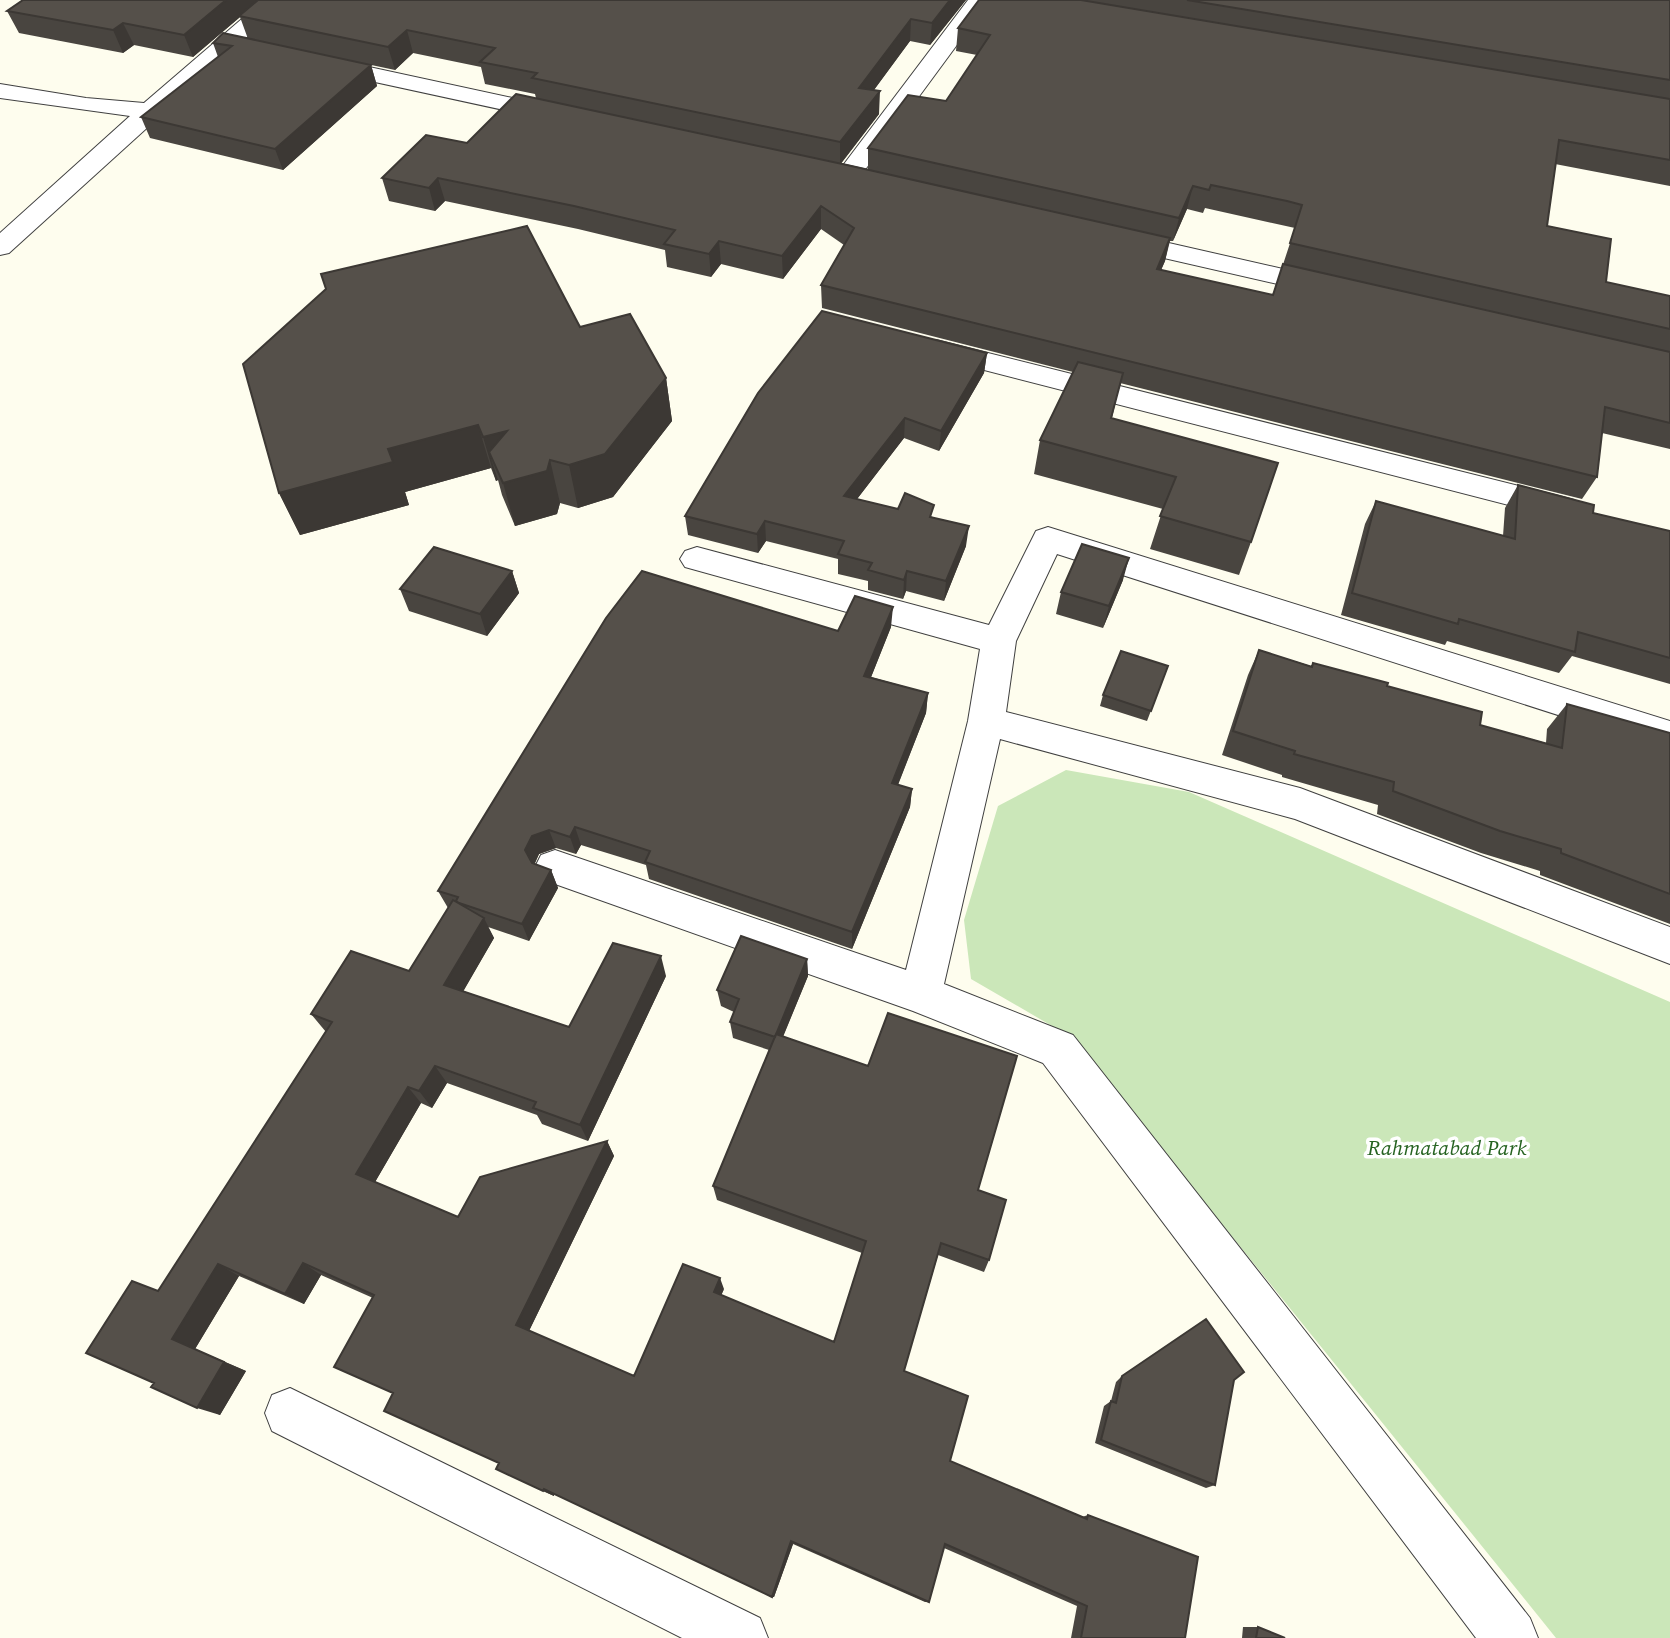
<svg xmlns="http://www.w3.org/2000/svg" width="1670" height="1638" viewBox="0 0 1670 1638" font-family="'Source Serif 4',serif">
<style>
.green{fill:#cbe7b9}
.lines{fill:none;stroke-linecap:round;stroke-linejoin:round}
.minor-casing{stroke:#404040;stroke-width:2}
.minor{fill:#fff;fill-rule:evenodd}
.wall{fill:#494540;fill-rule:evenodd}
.shaded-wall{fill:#3c3834}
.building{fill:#55504a;stroke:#3c3834;stroke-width:2}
.labels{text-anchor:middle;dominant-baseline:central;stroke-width:7;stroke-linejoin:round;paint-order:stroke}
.park-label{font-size:21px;font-style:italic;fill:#256220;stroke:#fff}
</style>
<rect width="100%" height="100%" fill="#fefdee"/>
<path class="green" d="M1066 770 1189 792 1670 1002V1638H1556L1071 1037 971 979 964 920 998 806Z"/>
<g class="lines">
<defs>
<path id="minor" d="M264 0H288L9 253 0 255V233L130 116 0 98V84L86 98 144 103Z
M968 0H990L856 182 847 185 838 182 834 177 838 172Z
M323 57 559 108 568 110 571 115 568 120 559 122 315 69 311 64 315 59Z
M1116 231 1340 282 1344 288 1340 294 1330 296 1107 245 1103 239 1107 233Z
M936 340 1563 497 1574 500 1579 508 1574 516 1563 519 926 355 922 349 926 343Z
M1048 527 1670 721V751L1057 554 1016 641 1006 712 1300 788 1670 927V964L1295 819 1000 739 944 984 1073 1035 1530 1618 1538 1638H1476L1043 1063 913 1011 541 879 535 867 541 855 555 850 906 970 968 721 980 649 685 567 680 559 685 551 697 547 989 625 1036 531Z
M290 1388 760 1618 768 1638H682L272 1431 265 1413 272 1395Z"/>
</defs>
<use href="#minor" class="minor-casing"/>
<use href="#minor" class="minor"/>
</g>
<path class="wall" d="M23 0H966L930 45 910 41 874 90 879 114 841 163 868 169V148L946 101 977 55 956 51 958 28 979 0H1670V186L1555 164 1547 226 1606 282 1670 296V449L1602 433 1597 477 1582 499 1120 383 1112 418 1251 542 1239 575 1150 549 1163 509 1034 474 1040 440 1073 372 822 308 821 285 844 245 821 229 783 279 721 264 711 277 667 267 665 250 578 229 445 201 435 211 389 201 382 178 467 143 536 98 535 94 485 84 481 67 413 53 395 70 248 39 240 17 193 57 134 45 123 53 19 33 7 11ZM1205 208 1295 228 1273 295 1161 270 1165 261 1170 241H1173L1187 209 1203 213Z
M213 43 371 65 377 86 283 170 150 138 141 117 218 57Z
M580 327 666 378 672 421 613 497 578 508 560 503 557 514 515 526 502 495 498 480 496 481 491 468 405 492 409 505 300 535 279 493Z
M987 353 984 373 939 451 904 438 857 499 933 517 966 546 944 601 906 591 903 599 868 590V581L838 574V559L766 541 758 553 688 535 685 516Z
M1518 485 1593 513 1670 531V684L1572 656 1559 673 1447 641 1445 645 1341 615 1365 524 1376 501 1503 536 1505 508Z
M512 571 519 593 487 636 409 611 400 589Z
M1123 580 1103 628 1056 614 1061 592Z
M891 627 871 677 928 693 926 713 898 785 912 789 910 807 852 949 649 879 646 865 581 845 576 854 556 848 539 854 534 864 551 870 558 888 529 941 488 927 494 938 463 991 569 1027 666 976 588 1141 542 1124 537 1115 447 1083 432 1108 421 1103 375 1182 458 1217 607 1141 614 1156 529 1331 634 1376 724 1289 721 1295 834 1342 862 1253 717 1200 713 1186 769 1050 733 1038 730 1022 734 1012 721 1006 717 990 807 959 808 976 783 1037 978 1190 989 1260 984 1272 938 1255 904 1371 950 1461 1082 1517 1088 1515 1185 1638H1071L1077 1606 944 1548 929 1602H925L793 1544 774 1597 554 1494V1496L543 1491 393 1393 334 1367 373 1298 321 1275 304 1304 239 1276 195 1349 246 1371 220 1415 154 1383 158 1291 326 1032 311 1014 409 971 448 908 438 891 838 631Z
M1259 650 1311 666 1313 663 1387 686 1480 725 1546 743 1547 729 1567 704 1670 733V924L1540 875V871L1481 853 1377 814 1378 805 1282 777V775L1222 755 1248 675Z
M1168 666 1147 721 1100 706 1103 695Z
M1122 1376 1234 1380 1215 1485 1206 1488 1095 1443 1104 1406 1111 1401 1116 1382Z
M1243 1627H1258L1285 1638H1242Z"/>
<path class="shaded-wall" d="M226 0H260L193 57 184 35Z
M950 0H966L930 45 932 23Z
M911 19 910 41 859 110V88Z
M123 23 134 45 123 53 113 30Z
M407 30 413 53 395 70 388 47Z
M371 65 377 86 283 170 275 149Z
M880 91 879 114 840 165V142Z
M438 178 445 201 435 211 429 188Z
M1193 186 1187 209 1173 241 1179 218Z
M821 206V229L783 279 782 256Z
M1170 238 1165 261 1151 293 1157 269Z
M719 241 721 264 711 277 709 254Z
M987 353 984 373 939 451 941 431Z
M666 378 672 421 613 497 578 508 569 465Z
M905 418 904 438 844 516V496Z
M478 425 491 468 405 492 409 505 300 535 279 493 388 449Z
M507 431 489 452 498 480 496 481 483 437Z
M550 460 560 503 557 514 515 526 503 483Z
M765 521 766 541 758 553 757 534Z
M969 526 966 546 944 601 946 581Z
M1129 558 1123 580 1103 628 1109 606Z
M512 571 519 593 487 636 480 614Z
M907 571 906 591 903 599 904 580Z
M893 607 891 627 864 695V676Z
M928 693 926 713 891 802 892 783Z
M912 789 910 807 852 949V932Z
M575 827 581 845 576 854 570 837Z
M549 830 556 848 539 854 533 868 525 850 532 836Z
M551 870 558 888 529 941 522 924Z
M484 918 494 938 456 1004 444 985Z
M661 956 666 976 588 1141 580 1125Z
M807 959 808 976 776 1053 775 1037Z
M435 1066 447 1083 432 1108 419 1091Z
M408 1087 421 1103 371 1189 356 1174Z
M607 1141 614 1156 527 1335 516 1325Z
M303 1263 321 1275 304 1304 285 1294Z
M218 1264 239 1276 195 1349 246 1371 220 1415 197 1408 172 1339Z
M720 1278 724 1289 718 1303 714 1292Z
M544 1489 554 1494V1496L543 1491Z
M791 1541 793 1544 774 1597H772Z"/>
<path class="building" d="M23 0H226L184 35 123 23 113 30 7 11Z
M258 0H950L932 23 911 19 859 88 880 91 840 142 532 78 537 73 480 62 495 48 407 30 388 47 239 16Z
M979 0H1081L1670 99V160L1559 140 1547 226 1611 239 1606 282 1670 296V329L1290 243 1302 205 1287 201 1211 185 1209 190 1193 186 1179 218 868 148 908 95 946 101 990 35 958 28Z
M1187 0H1670V80Z
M223 33 371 65 275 149 141 117 232 46 213 43Z
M516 94 847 165 1170 238 1157 269 1273 295 1283 264 1670 352V423L1605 407 1597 477 821 285 854 228 821 206 782 256 719 241 709 254 664 244 675 230 574 206 438 178 429 188 382 178 426 135 467 143Z
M527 226 580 327 630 314 666 378 605 454 569 465 550 460 547 471 503 483 489 452 507 431 483 437 478 425 388 449 393 462 279 493 243 364 326 289 321 274Z
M822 311 987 353 941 431 905 418 844 496 898 509 905 493 934 505 930 517 969 526 946 581 907 571 904 580 868 570 872 563 838 554 844 541 765 521 757 534 685 516 758 393Z
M1078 362 1123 373 1111 418 1278 463 1251 542 1160 516 1176 477 1040 440Z
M1518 485 1594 505 1593 513 1670 531V658L1578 632 1575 652 1459 619 1458 624 1352 593 1376 501 1515 539Z
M1082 544 1129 558 1109 606 1061 592Z
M434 547 512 571 480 614 400 589Z
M642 571 838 631 855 596 893 607 864 676 928 693 892 783 912 789 852 932 645 862 650 851 575 827 570 837 549 830 532 836 525 850 532 863 551 870 522 924 459 903 456 901 458 897 438 891 606 618Z
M1259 650 1312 667 1313 663 1388 683 1387 686 1482 712 1480 725 1562 748 1567 704 1670 733V894L1561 853V849L1500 831 1393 791 1394 782 1294 754 1295 751 1233 731Z
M1121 651 1168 666 1151 711 1103 695Z
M453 900 484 918 444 985 569 1027 613 943 661 956 580 1125 533 1108 536 1102 435 1066 419 1091 408 1087 356 1174 458 1217 480 1177 607 1141 516 1325 634 1376 683 1264 720 1278 714 1292 834 1342 866 1241 713 1186 776 1034 868 1066 888 1013 1017 1056 978 1190 1006 1200 989 1260 941 1243 904 1371 968 1396 950 1461 1087 1519 1088 1515 1198 1557 1185 1638H1081L1087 1606 945 1544 929 1602 791 1541 772 1597 544 1489 543 1491 496 1469 499 1463 384 1411 393 1393 334 1367 374 1295 303 1263 285 1294 218 1264 172 1339 224 1362 197 1408 151 1387 154 1383 86 1353 132 1281 158 1291 332 1022 311 1014 351 951 409 971Z
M741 936 807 959 775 1037 730 1022 739 999 717 990Z
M1206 1319 1244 1372 1234 1380 1215 1485 1101 1440 1111 1401 1116 1403 1122 1376Z
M1258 1627 1285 1638H1256Z"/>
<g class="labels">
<g class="park-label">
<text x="1447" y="1147">Rahmatabad Park</text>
</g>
</g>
</svg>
